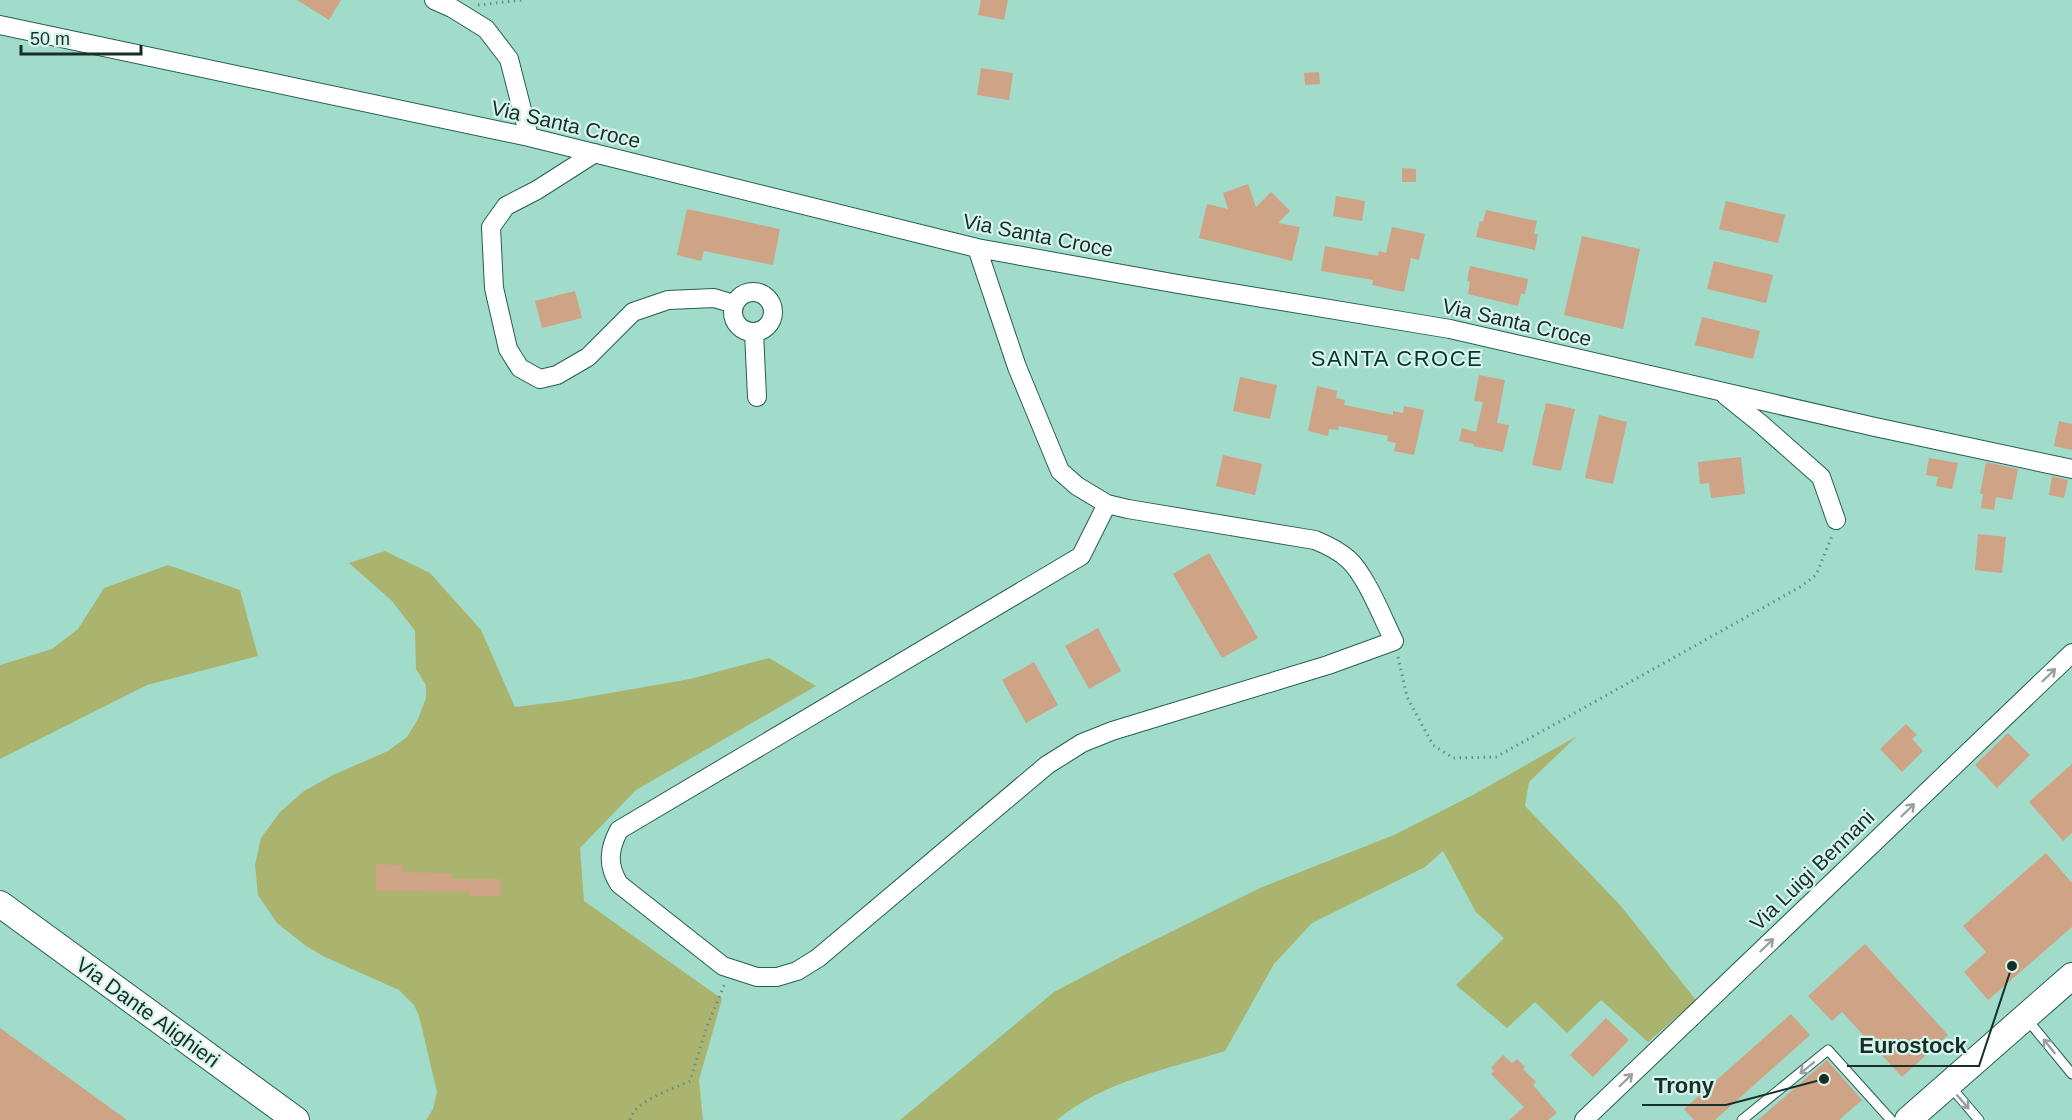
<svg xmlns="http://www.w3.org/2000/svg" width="2072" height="1120" viewBox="0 0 2072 1120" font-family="Helvetica,sans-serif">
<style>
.green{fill:#aab46f}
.building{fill:#cea386}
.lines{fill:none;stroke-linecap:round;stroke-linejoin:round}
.service-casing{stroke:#255f51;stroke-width:11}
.minor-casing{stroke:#255f51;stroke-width:20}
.secondary-casing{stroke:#255f51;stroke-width:28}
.path{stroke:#669286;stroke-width:3;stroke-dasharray:1.5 4.5;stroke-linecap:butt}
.service{stroke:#fff;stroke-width:9}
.minor{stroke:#fff;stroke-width:18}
.secondary{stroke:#fff;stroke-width:26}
.oneway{stroke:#97a19f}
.labels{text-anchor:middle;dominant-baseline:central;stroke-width:4.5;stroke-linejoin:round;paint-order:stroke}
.street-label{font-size:21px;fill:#172f29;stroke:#d8f5ec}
.neighbourhood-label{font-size:22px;letter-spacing:1.5px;fill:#07362c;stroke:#d8f5ec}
.leader{fill:none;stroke:#172f29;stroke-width:2}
.callout-dot{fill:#172f29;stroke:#d8f5ec;stroke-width:2}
.callout-label{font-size:22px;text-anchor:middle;font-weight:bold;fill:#172f29;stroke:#d8f5ec;stroke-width:4.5;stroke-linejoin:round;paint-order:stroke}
</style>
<rect width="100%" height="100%" fill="#a1dbca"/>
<path class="green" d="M385 551 430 573 481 630 515 707 564 701 690 679 769 658 816 686 636 790 580 848 584 901 722 999 699 1080 703 1120H426L433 1109 437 1092 419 1016 414 1005 399 990 325 957 306 946 277 923 258 895 255 865 261 838 280 812 304 791 333 775 388 751 407 737 418 719 426 698V685L416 669 415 631 392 601 349 563Z
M168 565 240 590 258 656 147 685 0 759V665L52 649 78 629 104 588Z
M1577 736 1529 782 1525 806 1620 905 1696 1000 1648 1042 1601 1000 1567 1033 1535 1002 1507 1028 1456 985 1504 938 1476 912 1443 851 1425 867 1312 923 1274 964 1225 1051C1168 1069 1104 1081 1057 1120H900L1054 992 1130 952 1260 888 1394 835 1473 795Z"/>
<path class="building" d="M297 0H341L329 20Z
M981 0H1008L1004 20 978 15Z
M981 68 1013 73 1009 100 977 95Z
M1319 72 1320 84 1305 85 1304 73Z
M1402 168 1416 169V182H1402Z
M1248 184 1256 207 1271 192 1290 211 1278 223 1300 227 1292 261 1199 238 1207 204 1228 209 1223 193Z
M1336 196 1365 201 1362 221 1333 216Z
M1726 201 1785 215 1778 243 1719 229Z
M687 209 780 229 773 265 704 251 701 261 677 255Z
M1486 210 1537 221 1534 234H1538L1535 250 1476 237 1480 221 1483 222Z
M1392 227 1425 234 1419 260 1411 258 1404 292 1372 285 1373 280 1321 271 1325 246 1378 256 1379 251 1386 253Z
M1582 236 1640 249 1623 329 1564 315Z
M1714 261 1773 275 1766 303 1707 289Z
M1470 266 1528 279 1525 294H1521L1518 306 1468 294 1470 282 1467 281Z
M575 291 582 318 542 328 535 301Z
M1702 317 1760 331 1753 359 1695 345Z
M1479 375 1505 380 1497 423 1509 425 1503 452 1473 446 1474 444 1459 441 1462 428 1476 432 1483 402 1474 401Z
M1240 377 1277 385 1270 419 1233 411Z
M1317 386 1337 391 1336 398 1345 400 1344 405 1393 415V411L1403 413 1404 406 1424 410 1414 455 1394 451 1396 443 1387 441 1388 436 1339 426 1338 430 1329 429 1328 436 1308 431Z
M1546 403 1575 409 1561 471 1532 465Z
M1599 415 1627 422 1613 484 1585 478Z
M2059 421 2072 424V450L2054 446Z
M1223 455 1262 464 1255 495 1216 486Z
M1741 457 1745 494 1711 498 1709 483 1700 484 1698 462Z
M1929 458 1958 463 1952 489 1936 486 1938 477 1926 475Z
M1986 462 2018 469 2012 500 1996 497 1994 510 1981 508 1983 494H1980Z
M2052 476 2068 480 2064 498 2049 495Z
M1978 534 2006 537 2002 573 1975 570Z
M1209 553 1258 638 1222 658 1173 574Z
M1098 628 1121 671 1089 689 1065 646Z
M1034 662 1058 705 1026 723 1002 680Z
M1906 724 1917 735 1912 739 1923 751 1902 772 1880 749Z
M2008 733 2030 755 1997 788 1975 765Z
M2072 764V833L2063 841 2029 802Z
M2046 853 2072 883V927L1988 1000 1964 972 1986 952 1963 926Z
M376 864 403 865V872L452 873V879H501V896H469V892L376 891Z
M1865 944 1948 1035 1902 1077 1842 1012 1832 1021 1808 996Z
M1791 1014 1810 1035 1715 1120H1694L1684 1109Z
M1606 1018 1629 1040 1593 1077 1570 1055Z
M0 1028 127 1120H0Z
M1503 1055 1512 1063 1517 1059 1525 1067 1523 1069 1536 1082 1533 1085 1557 1113 1548 1120H1509L1524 1107 1491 1074 1494 1071 1491 1068Z
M1827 1060 1862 1100 1839 1120H1758Z"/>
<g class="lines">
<defs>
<path id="service" d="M2026 1018 2072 1074
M1950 1086 1979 1120
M1742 1120 1828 1050 1891 1120"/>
<path id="minor" d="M434 0 452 8 486 29 509 59 529 137
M0 25 529 137 977 248 1178 284 1450 329 1875 427 2072 469
M595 153 537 190 506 206 491 227 494 288 508 349 520 368 540 379 557 375 588 357 633 312 668 300 714 298 734 304
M977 248 1017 367 1060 471 1077 486 1107 504 1128 509 1315 540C1327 545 1338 550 1348 559 1366 575 1383 619 1394 641L1328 665 1112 731 1082 743 1047 765 818 958 797 971 777 977H757L723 966 619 884C607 865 609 849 619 830L1081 556 1107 504
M733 312a20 20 0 1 1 40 0a20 20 0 1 1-40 0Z
M754 332 757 397
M1725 395 1761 424 1821 477 1836 520
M1584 1120 2072 653"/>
<path id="secondary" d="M0 904 296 1120
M1908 1120 2072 976"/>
</defs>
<use href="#service" class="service-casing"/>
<use href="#minor" class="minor-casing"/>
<use href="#secondary" class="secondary-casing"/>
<path class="path" d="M478 5 522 0
M1398 657 1407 697 1433 745 1453 758 1496 757 1800 587 1816 575 1832 536
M630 1120C634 1101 673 1089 690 1081L706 1029 725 983"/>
<use href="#service" class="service"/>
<use href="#minor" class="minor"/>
<use href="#secondary" class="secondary"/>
</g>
<defs><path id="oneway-shaft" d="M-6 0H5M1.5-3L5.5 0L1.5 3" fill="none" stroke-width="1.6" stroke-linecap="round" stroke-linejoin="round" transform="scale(1.5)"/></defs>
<g class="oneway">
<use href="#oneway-shaft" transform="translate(2049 675) rotate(-44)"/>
<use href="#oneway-shaft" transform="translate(1908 810) rotate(-44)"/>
<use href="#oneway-shaft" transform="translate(1767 945) rotate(-44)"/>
<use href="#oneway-shaft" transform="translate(2049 1046) rotate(-129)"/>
<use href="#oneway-shaft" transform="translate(1807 1068) rotate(141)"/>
<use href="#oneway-shaft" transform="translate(1626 1080) rotate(-44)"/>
<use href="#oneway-shaft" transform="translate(1963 1102) rotate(49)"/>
</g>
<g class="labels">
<g class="street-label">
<text transform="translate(566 124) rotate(13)">Via Santa Croce</text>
<text transform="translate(1038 235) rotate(11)">Via Santa Croce</text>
<text transform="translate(1517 322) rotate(13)">Via Santa Croce</text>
<text transform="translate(1812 870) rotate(-44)">Via Luigi Bennani</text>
<text transform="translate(148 1012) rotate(36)">Via Dante Alighieri</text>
</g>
<g class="neighbourhood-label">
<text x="1397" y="358">SANTA CROCE</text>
</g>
</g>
<path class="leader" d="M2012 966L1979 1066H1847M1824 1079L1726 1105H1642"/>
<g class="callout-dot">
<circle cx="2012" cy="966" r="6"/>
<circle cx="1824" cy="1079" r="6"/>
</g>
<g class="callout-label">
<text x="1913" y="1053">Eurostock</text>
<text x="1684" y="1093">Trony</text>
</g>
<path d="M21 45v9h120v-9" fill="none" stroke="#172f29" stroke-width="3"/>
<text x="30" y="45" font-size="18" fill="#172f29" stroke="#d8f5ec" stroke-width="4.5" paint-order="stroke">50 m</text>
</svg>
